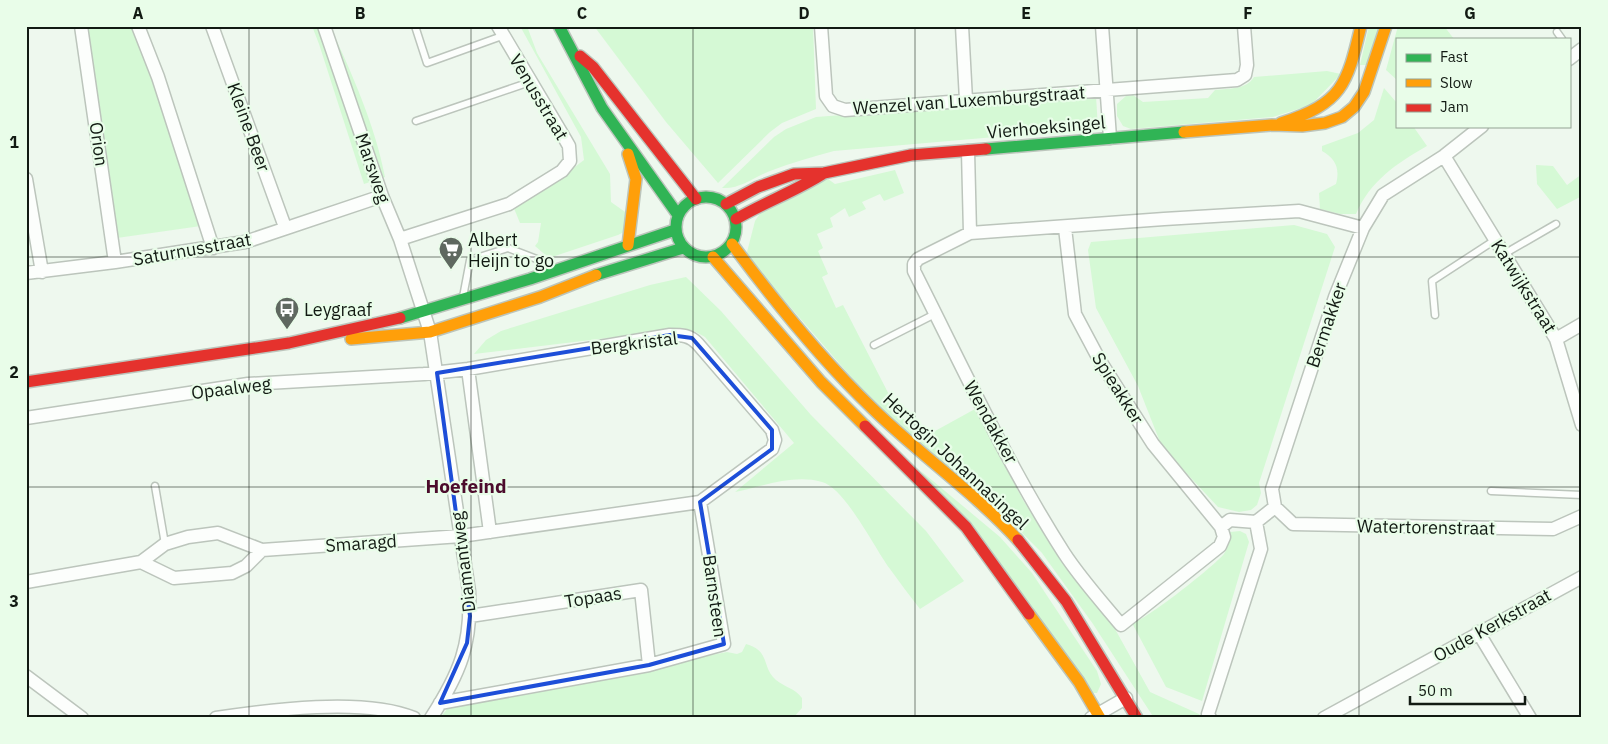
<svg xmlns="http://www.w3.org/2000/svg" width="1608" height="744" viewBox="0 0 1608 744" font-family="'IBM Plex Sans',sans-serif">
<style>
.green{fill:#d5f9d5}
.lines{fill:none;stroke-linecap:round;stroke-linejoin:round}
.lane-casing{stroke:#bcc5bc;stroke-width:9}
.street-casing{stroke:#bcc5bc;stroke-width:15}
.fast-casing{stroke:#bcc5bc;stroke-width:14}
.slow-casing{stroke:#bcc5bc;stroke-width:14}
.jam-casing{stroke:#bcc5bc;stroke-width:14}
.lane{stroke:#fcfefc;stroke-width:6}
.street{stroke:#fcfefc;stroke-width:12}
.fast{stroke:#30b455;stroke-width:11}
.slow{stroke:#ff9f0a;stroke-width:11}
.jam{stroke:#e5322d;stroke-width:11}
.marked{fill:none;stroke:#1d4ed8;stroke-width:4;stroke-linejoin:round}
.grid{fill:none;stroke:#121a13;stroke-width:1;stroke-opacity:0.55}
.labels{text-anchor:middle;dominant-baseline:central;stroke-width:4.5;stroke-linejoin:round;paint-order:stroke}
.street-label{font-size:18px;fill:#121a13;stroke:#e9fde9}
.poi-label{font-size:18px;fill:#121a13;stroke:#e9fde9;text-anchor:start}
.neighbourhood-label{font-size:19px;font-weight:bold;fill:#4c0b2c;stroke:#e9fde9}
.neatline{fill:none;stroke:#121a13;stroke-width:2}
.grid-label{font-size:16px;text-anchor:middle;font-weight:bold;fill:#121a13}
</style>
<rect width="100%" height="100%" fill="#eef8ee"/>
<path class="green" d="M84 26H132L152 75 201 226 117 238Z
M312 26H330C352 74 375 125 385 177L364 184 319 44Z
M520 26H527L537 53 610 174 611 202 628 214 626 231 618 235 549 258 535 246 538 242 541 223H520L513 206 563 176 584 160 581 137Z
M594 26H813L816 109 782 123 770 132 718 183 666 122Z
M1369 26H1380L1372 65H1360Z
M1398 26H1444L1454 39H1397V80L1386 70Z
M1327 71 1341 74 1311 105 1273 117 1131 129 1123 126 1117 116V104L1126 96 1133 95 1143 102 1208 98 1215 90C1230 88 1246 90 1254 77Z
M1384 88 1397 103V126H1413L1427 146C1397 163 1370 181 1356 214H1340L1320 209 1319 193 1336 184C1340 169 1336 159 1322 151V146L1358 133 1374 120Z
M1096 96 1098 128 834 151C812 157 791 163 770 171 752 178 741 189 722 188L774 137 786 129 816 117Z
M1536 165 1553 166 1567 185 1582 174V196L1557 209 1537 184Z
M895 170 904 193 884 201 880 194 862 202 866 209 849 217 845 208 830 218 833 227 817 234 823 248 818 251 828 274 822 277 836 308 843 305 900 416 926 436 975 409 1023 500 1060 560 1093 601 1105 611 1150 692 1199 714 1202 718H1154L1093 624 1042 553 1004 515 891 423 746 256 755 221 761 212 828 179 835 184Z
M1294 225 1327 234 1335 247 1259 483 1261 493 1257 505 1251 510 1239 512 1218 507 1162 447 1138 386 1096 308 1088 250 1091 242Z
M686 277 721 311 811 415 926 531 964 581 920 609C910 596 900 583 890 569 875 549 845 488 822 482 794 474 763 486 735 492L794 443 705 337 694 331 682 329 474 354 486 340 501 331 650 285Z
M921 471 1000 537 1032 573 1097 671 1101 684 1097 693H1092Z
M1240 531 1246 534 1249 542 1202 701 1166 687 1132 623C1145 621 1214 566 1224 554 1228 548 1231 538 1230 532Z
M746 644C771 651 761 667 776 680 784 687 795 688 802 698V708L793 718H440L447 709 460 704 727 652 737 654 742 652Z"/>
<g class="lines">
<defs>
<path id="lane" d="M415 26 427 63 502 36
M1557 32 1562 39
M416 121 530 82
M1504 254 1556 224
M463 297 470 260 508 248 547 263 552 269
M1435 315 1432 281 1495 240
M874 345 935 314
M155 486 165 544
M1491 491 1582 495"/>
<path id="street" d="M81 26 115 262
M138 26 158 77 213 248
M212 26 285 227
M324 26 382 196 400 239 430 332 469 591C472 644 460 673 431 718
M821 26 826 96 833 106 845 110 1237 80 1245 75 1247 65 1244 26
M962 26 966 100
M1102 26 1110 138
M1569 59 1582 49
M968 151 970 233
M1444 156 1556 339 1582 425
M26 179 42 272
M1065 228 1075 314 1100 361 1153 444 1221 527
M400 239 509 204 562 171 570 161 569 146 565 139 498 26
M26 273 115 262 245 242 382 196
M1556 339 1582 324
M468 369 490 532
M26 418 248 384 424 374 468 369 670 335C682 335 690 335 698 344L772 430 775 440 772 449 700 502
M1275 507 1293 524 1553 529 1582 516
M1256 522 1230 520 1221 527 1224 537 1220 546 1121 625C1102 602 1081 579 1064 553 1007 464 962 366 914 271V264L918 259 970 233 1164 219 1299 211 1363 228
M141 562 165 544 188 537 218 533 262 550 461 536 700 502 724 644 649 665 440 703
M26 582 141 562 174 578 232 573 246 566 262 550
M470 616 641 590 649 665
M1478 632 1530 718
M26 676 82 718
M216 718C270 710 363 697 414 718
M1091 718 1126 698
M1210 718 1208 714 1261 549 1256 522 1275 507 1272 489 1335 297 1363 228 1383 195 1444 156 1482 126
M1324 718 1582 577"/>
<path id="fast" d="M559 26 602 108 678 215
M986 149 1184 132
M676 227a30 30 0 1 1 60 0a30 30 0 1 1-60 0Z
M596 275 683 248
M400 318 530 279 675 230"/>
<path id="slow" d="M1281 123C1343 103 1347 84 1361 26
M1184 132 1272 125 1302 126 1325 123 1342 117 1354 107 1364 92 1386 26
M628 154 636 179 628 245
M732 244C775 302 820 358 872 408 919 454 974 492 1018 540
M713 257 821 382 865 426
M351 339 430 332 540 297 596 275
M1029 614 1079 682 1100 718"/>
<path id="jam" d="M580 56 593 67 696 199
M726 204 758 187 794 174 824 173 911 155 986 149
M736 219C765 202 796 191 824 173
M26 382 289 343 400 318
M865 426 966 527 1029 614
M1018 540 1066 601 1137 718"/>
</defs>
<use href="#lane" class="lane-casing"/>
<use href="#street" class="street-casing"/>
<use href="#fast" class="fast-casing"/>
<use href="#slow" class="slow-casing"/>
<use href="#jam" class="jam-casing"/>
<use href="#lane" class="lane"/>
<use href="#street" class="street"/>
<use href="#fast" class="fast"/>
<use href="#slow" class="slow"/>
<use href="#jam" class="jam"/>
</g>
<path class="marked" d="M670 335 692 338 772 430V449L700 502 724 644 649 665 440 703 467 643 470 616 437 373Z"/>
<path class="grid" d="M249 26V718M471 26V718M693 26V718M915 26V718M1137 26V718M1359 26V718M26 257H1582M26 487H1582"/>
<defs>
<symbol id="supermarket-pin" viewBox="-11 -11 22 30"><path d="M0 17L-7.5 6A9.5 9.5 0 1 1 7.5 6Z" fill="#5f6860" stroke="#e9fde9"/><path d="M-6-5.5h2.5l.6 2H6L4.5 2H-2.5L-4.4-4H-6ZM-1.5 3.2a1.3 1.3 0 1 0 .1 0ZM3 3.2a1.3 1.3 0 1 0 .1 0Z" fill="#fff"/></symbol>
<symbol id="bus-pin" viewBox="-11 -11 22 30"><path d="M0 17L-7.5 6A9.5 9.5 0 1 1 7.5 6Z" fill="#5f6860" stroke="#e9fde9"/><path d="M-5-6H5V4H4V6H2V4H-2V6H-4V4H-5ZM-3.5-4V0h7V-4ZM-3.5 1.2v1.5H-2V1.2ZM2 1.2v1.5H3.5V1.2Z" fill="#fff"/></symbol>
</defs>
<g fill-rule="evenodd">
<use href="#supermarket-pin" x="437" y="235" width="28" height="38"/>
<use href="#bus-pin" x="273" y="295" width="28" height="38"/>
</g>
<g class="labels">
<g class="street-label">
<text transform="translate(539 97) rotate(59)">Venusstraat</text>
<text transform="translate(969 100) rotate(-4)">Wenzel van Luxemburgstraat</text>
<text transform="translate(249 127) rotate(70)">Kleine Beer</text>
<text transform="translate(1046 127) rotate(-5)">Vierhoeksingel</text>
<text transform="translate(99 144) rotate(82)">Orion</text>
<text transform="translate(373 168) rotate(71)">Marsweg</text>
<text transform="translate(192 249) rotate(-10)">Saturnusstraat</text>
<text transform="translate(1524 286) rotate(58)">Katwijkstraat</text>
<text transform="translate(1326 325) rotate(-71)">Bermakker</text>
<text transform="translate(634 343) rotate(-7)">Bergkristal</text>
<text transform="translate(231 388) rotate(-7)">Opaalweg</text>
<text transform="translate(1118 388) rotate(58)">Spieakker</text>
<text transform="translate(991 422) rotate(61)">Wendakker</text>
<text transform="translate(956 461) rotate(43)">Hertogin Johannasingel</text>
<text transform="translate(1426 527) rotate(1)">Watertorenstraat</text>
<text transform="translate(361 543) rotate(-4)">Smaragd</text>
<text transform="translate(463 562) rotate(-97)">Diamantweg</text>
<text transform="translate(715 596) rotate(82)">Barnsteen</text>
<text transform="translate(593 597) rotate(-9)">Topaas</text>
<text transform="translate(1492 625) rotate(-29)">Oude Kerkstraat</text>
</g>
<g class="poi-label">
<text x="468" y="239">Albert<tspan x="468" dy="21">Heijn to go</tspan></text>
<text x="304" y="309">Leygraaf</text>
</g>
<g class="neighbourhood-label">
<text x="466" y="486">Hoefeind</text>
</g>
</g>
<rect width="1608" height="744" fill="none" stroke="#e9fde9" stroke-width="55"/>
<rect x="1396" y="38" width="175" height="90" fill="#e9fde9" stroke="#93a293"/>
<rect x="1406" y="54" width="25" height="8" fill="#30b455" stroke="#93a293"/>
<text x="1440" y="62" font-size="15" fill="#121a13">Fast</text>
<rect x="1406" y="79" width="25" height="8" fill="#ff9f0a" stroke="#93a293"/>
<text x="1440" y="88" font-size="15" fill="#121a13">Slow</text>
<rect x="1406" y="104" width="25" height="8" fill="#e5322d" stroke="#93a293"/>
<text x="1440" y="112" font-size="15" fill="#121a13">Jam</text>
<path d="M1410 696v8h115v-8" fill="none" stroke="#121a13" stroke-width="2.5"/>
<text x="1418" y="696" font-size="15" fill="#121a13" stroke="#e9fde9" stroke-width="4" paint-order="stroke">50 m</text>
<rect x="28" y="28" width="1552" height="688" class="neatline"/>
<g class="grid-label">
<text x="138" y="19">A</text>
<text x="360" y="19">B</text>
<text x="582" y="19">C</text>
<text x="804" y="19">D</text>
<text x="1026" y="19">E</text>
<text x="1248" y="19">F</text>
<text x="1470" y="19">G</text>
<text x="14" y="148">1</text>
<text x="14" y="378">2</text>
<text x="14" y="607">3</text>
</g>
</svg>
